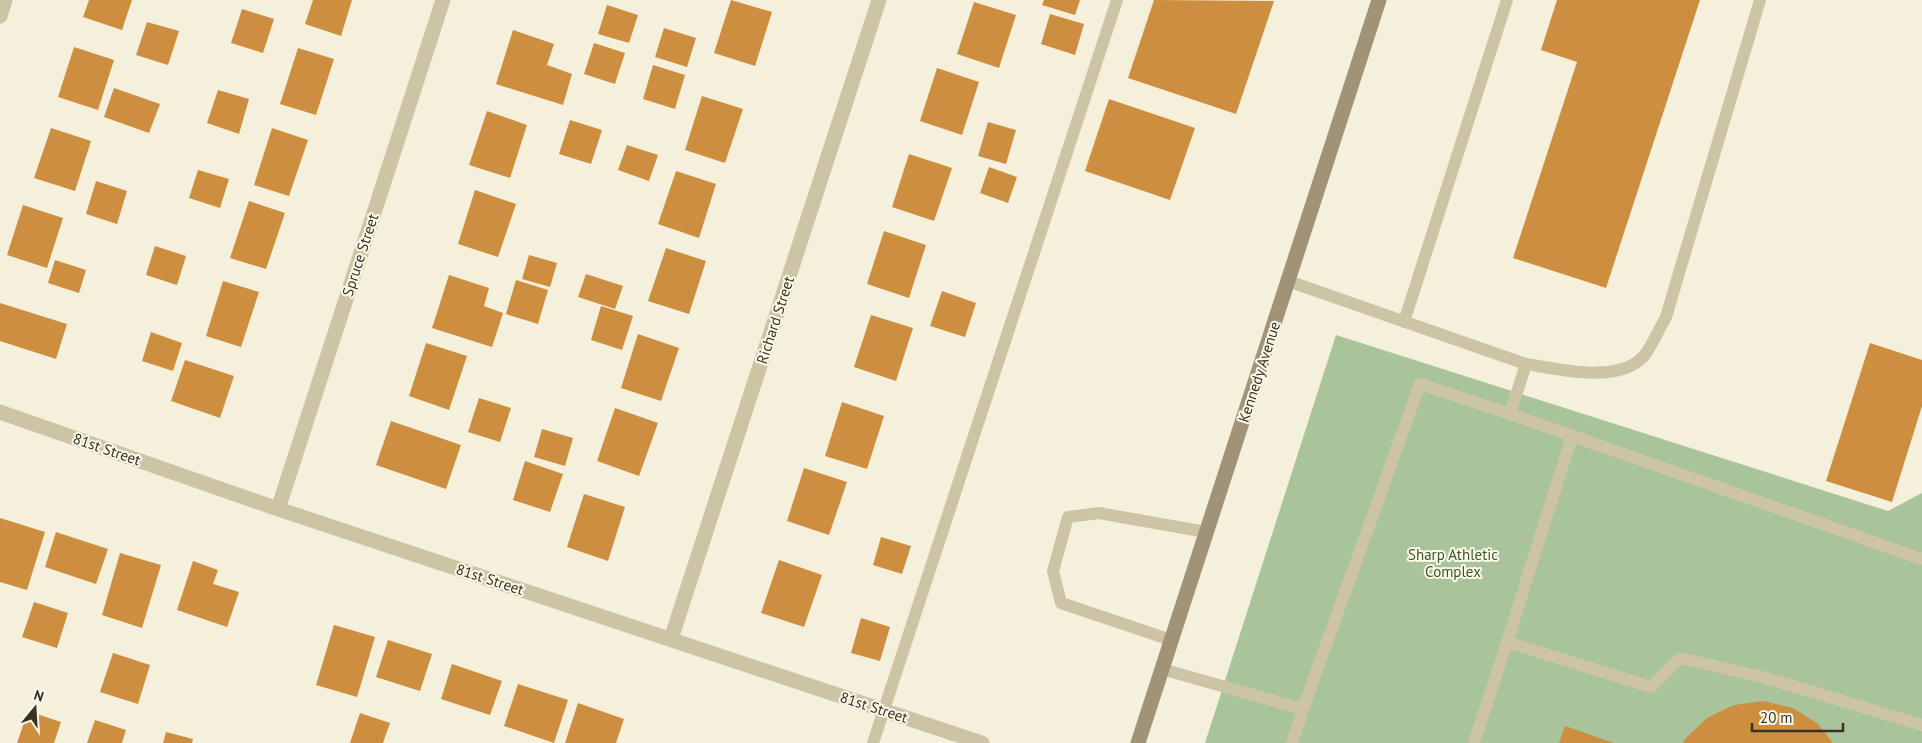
<svg xmlns="http://www.w3.org/2000/svg" width="1922" height="743" viewBox="0 0 1922 743" font-family="'PT Sans',sans-serif">
<style>
.green{fill:#a9c49a}
.building{fill:#ce8e3f}
.lines{fill:none;stroke-linecap:round;stroke-linejoin:round}
.lane{stroke:#cdc4a6;stroke-width:12}
.street{stroke:#cdc4a6;stroke-width:15}
.secondary{stroke:#a19377;stroke-width:15}
.labels{text-anchor:middle;dominant-baseline:central;stroke-width:4;stroke-linejoin:round;paint-order:stroke}
.street-label{font-size:15px;fill:#383227;stroke:#fbf8e8}
.park-label{font-size:15px;fill:#395829;stroke:#fbf8e8}
</style>
<rect width="100%" height="100%" fill="#f4f0db"/>
<path class="green" d="M1336 335 1888 511 1922 493V743H1205Z"/>
<path class="building" d="M89 0H132L122 30 83 17Z
M313 0H352L341 36 305 24Z
M731 0 772 12 755 66 714 53Z
M1044 0H1080L1075 15 1042 5Z
M1154 0 1274 1 1236 114 1128 78Z
M1557 0H1700L1606 288 1513 258 1577 62 1541 50Z
M974 2 1016 15 999 68 957 54Z
M607 5 638 15 629 43 598 34Z
M242 9 274 19 263 53 231 43Z
M1050 14 1084 24 1075 55 1041 44Z
M147 22 179 31 168 65 136 55Z
M664 28 696 38 687 67 655 57Z
M513 30 554 44 547 65 572 74 563 105 496 84Z
M594 43 625 53 615 84 584 74Z
M74 47 114 60 98 110 58 97Z
M298 48 334 59 316 115 280 104Z
M653 65 685 75 675 109 643 99Z
M937 68 979 82 962 135 920 121Z
M114 88 160 104 149 133 104 117Z
M218 90 249 99 239 134 207 123Z
M702 96 743 109 725 163 685 150Z
M1109 99 1195 128 1170 200 1085 171Z
M487 111 527 125 510 178 469 165Z
M570 120 602 130 591 164 559 154Z
M988 122 1016 130 1006 164 978 156Z
M51 128 91 141 75 191 34 178Z
M272 128 308 140 289 196 254 185Z
M627 145 658 155 649 181 618 170Z
M909 154 952 168 934 221 892 207Z
M989 167 1017 177 1008 203 980 193Z
M198 170 229 179 220 208 189 198Z
M676 171 716 184 699 238 658 224Z
M96 181 127 191 117 224 86 214Z
M475 190 516 204 498 257 458 244Z
M249 201 285 213 266 269 230 258Z
M23 205 63 218 47 268 7 255Z
M884 231 926 245 909 298 867 284Z
M155 246 186 256 177 285 146 275Z
M666 248 706 261 689 314 648 301Z
M529 255 557 263 550 287 522 279Z
M55 260 86 270 79 293 48 283Z
M586 274 623 286 615 309 578 297Z
M449 275 489 288 484 306 503 313 492 347 432 328Z
M516 280 548 290 538 324 506 314Z
M223 281 259 292 241 347 206 336Z
M942 291 976 303 965 337 930 326Z
M0 303 67 324 56 359 0 341Z
M601 306 633 316 622 350 591 340Z
M871 315 913 328 896 381 854 367Z
M151 332 182 343 173 371 142 361Z
M638 334 679 348 661 401 621 388Z
M426 343 467 356 449 410 409 396Z
M1870 343 1922 360V406L1892 502 1826 481Z
M185 360 234 376 220 418 171 401Z
M479 398 511 408 500 442 468 432Z
M842 402 884 416 867 469 825 456Z
M615 408 658 423 639 476 597 461Z
M391 421 461 445 446 489 376 465Z
M542 429 573 438 565 466 534 457Z
M525 461 563 474 550 512 513 500Z
M804 468 847 482 829 535 787 521Z
M584 494 625 507 608 561 567 547Z
M0 518 45 532 27 590 0 582Z
M56 532 108 549 96 584 45 567Z
M881 537 911 546 902 574 873 565Z
M120 553 161 565 142 628 102 615Z
M779 560 822 575 804 627 761 613Z
M193 561 218 570 213 584 239 592 227 627 177 610Z
M34 602 68 613 57 648 22 637Z
M861 618 890 627 880 661 851 653Z
M334 625 375 637 357 697 316 685Z
M388 640 432 654 420 691 376 677Z
M113 653 150 665 138 704 100 692Z
M452 664 502 681 490 715 441 699Z
M518 684 568 700 554 743 504 726Z
M1763 701 1793 708 1818 724 1833 743H1683L1685 739 1707 718 1734 705Z
M578 703 624 719 616 743H565Z
M28 711 61 722 54 743H17Z
M360 713 390 723 383 743H350Z
M95 720 126 730 122 743H87Z
M1565 726 1614 743H1559Z
M166 732 193 739 192 743H163Z"/>
<g class="lines">
<path class="lane" d="M1288 281 1526 364 1510 414
M1404 322 1507 0
M1526 364C1558 369 1617 384 1643 357 1650 350 1660 327 1666 317L1760 0
M1572 436 1507 642 1651 687 1680 658 1766 678 1922 725
M1171 640 1061 603 1053 571 1068 517 1099 513 1206 532
M1162 669 1303 709 1292 743
M1303 709 1420 384 1510 414 1922 559
M873 743 1117 0
M1474 743 1507 642"/>
<path class="street" d="M0 16 5 0
M0 412 278 509 982 743
M278 509 443 0
M671 639 879 0"/>
<path class="secondary" d="M1138 743 1379 0"/>
</g>
<g class="labels">
<g class="street-label">
<text transform="translate(360 255) rotate(-72)">Spruce Street</text>
<text transform="translate(775 320) rotate(-72)">Richard Street</text>
<text transform="translate(1259 372) rotate(-72)">Kennedy Avenue</text>
<text transform="translate(107 449) rotate(19)">81st Street</text>
<text transform="translate(490 579) rotate(18)">81st Street</text>
<text transform="translate(874 707) rotate(18)">81st Street</text>
</g>
<g class="park-label">
<text x="1453" y="554">Sharp Athletic<tspan x="1453" dy="17">Complex</tspan></text>
</g>
</g>
<g transform="translate(35 708) rotate(18)" stroke="#fbf8e8" stroke-width="4" paint-order="stroke">
<path d="M0-4L9 19L0 12L-9 19Z" fill="#383227"/>
<text y="-8" font-size="14" font-weight="bold" text-anchor="middle" fill="#383227">N</text>
</g>
<path d="M1752 723v8h91v-8" fill="none" stroke="#383227" stroke-width="2.5"/>
<text x="1760" y="723" font-size="15" fill="#383227" stroke="#fbf8e8" stroke-width="4" paint-order="stroke">20 m</text>
</svg>
